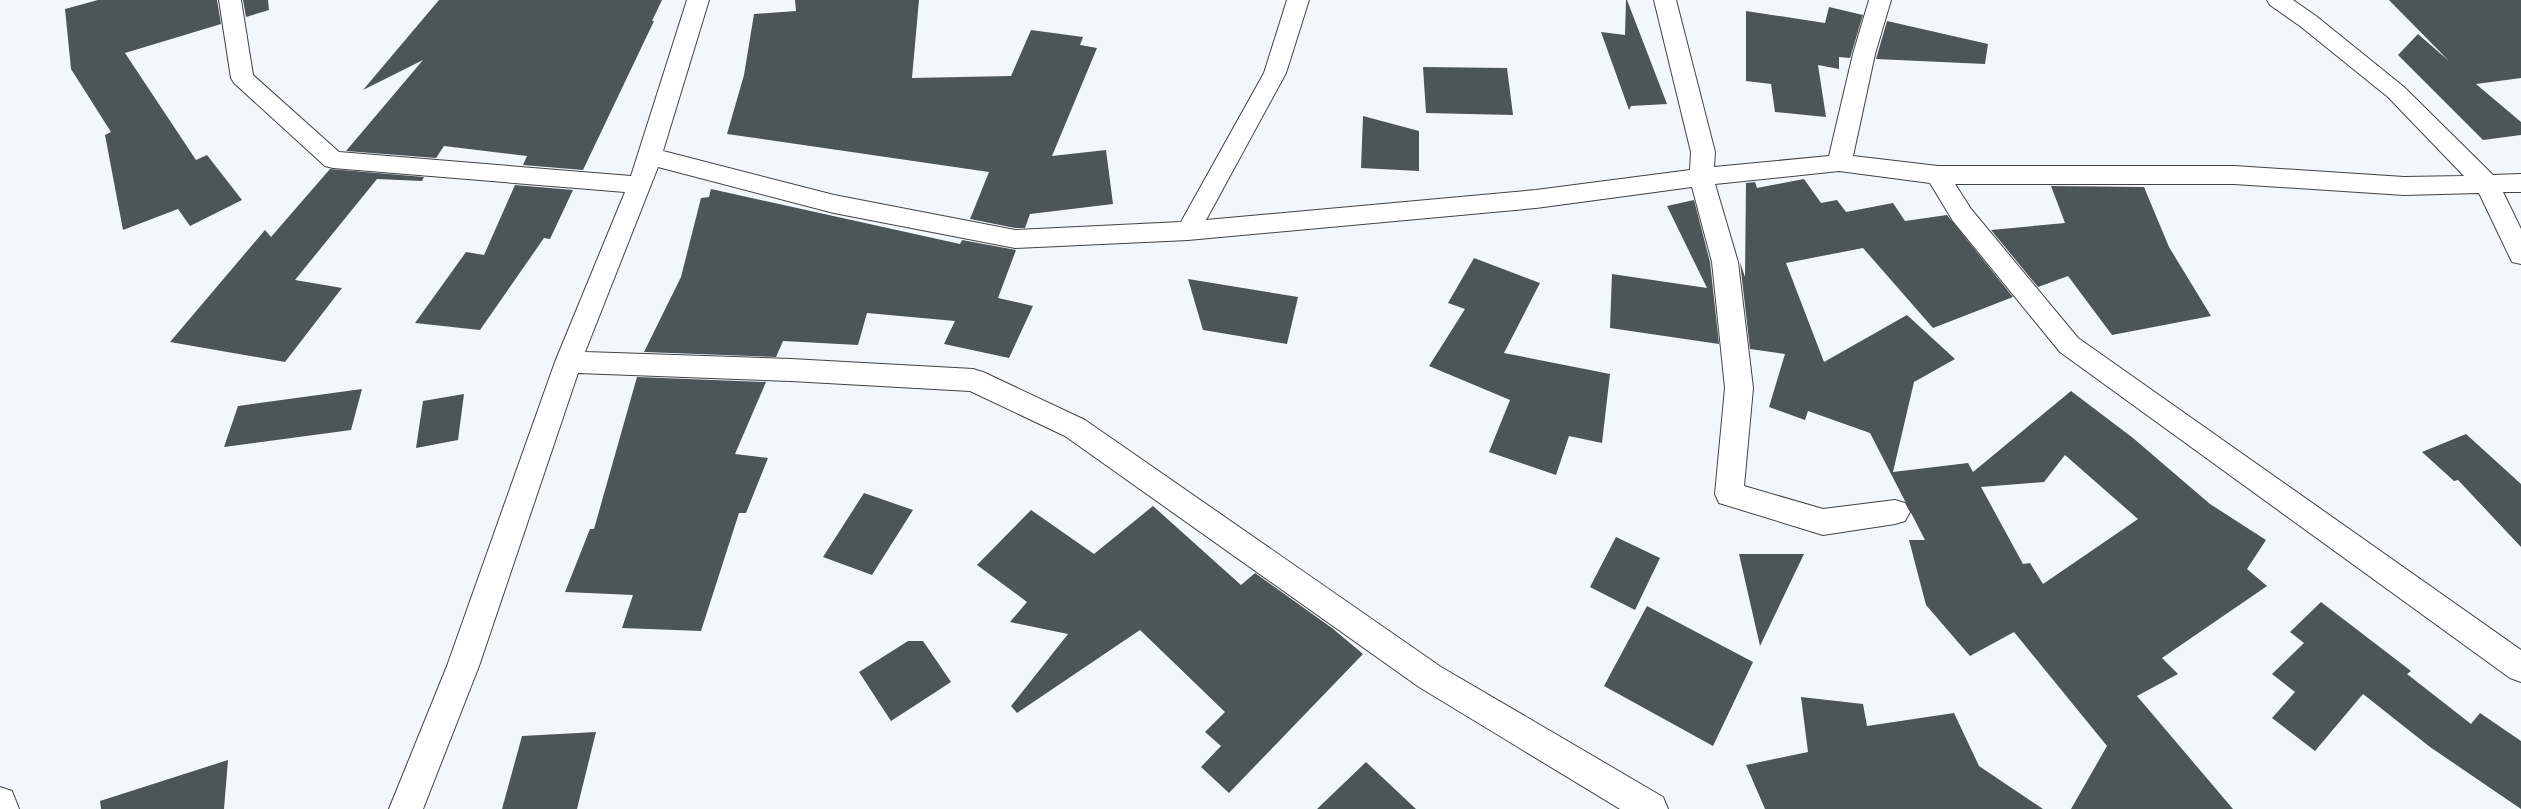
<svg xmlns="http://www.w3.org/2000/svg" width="2521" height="809" viewBox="0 0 2521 809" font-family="'Libre Baskerville',serif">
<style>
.building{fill:#4c5557;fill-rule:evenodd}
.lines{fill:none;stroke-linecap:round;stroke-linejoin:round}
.minor-casing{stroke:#424242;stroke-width:2}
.minor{fill:#fff;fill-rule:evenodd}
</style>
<rect width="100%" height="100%" fill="#f2f7fe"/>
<path class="building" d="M98 0H217L221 24 125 53 196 160 207 155 242 200 190 226 178 209 123 230 105 135 111 132 71 69 65 9Z
M243 0H268L269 10 246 17Z
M439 0H662L652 21H654L583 170 523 165 527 156 444 146 436 158 346 151 423 60 363 90Z
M795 0H919L912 78 1011 76 1031 30 1083 37 1080 45 1097 48 1052 156 1106 150 1113 204 1030 214 1025 228H1015L970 219 989 172 727 134 744 75 754 14 796 11Z
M1626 0H1627L1667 104 1631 106 1629 110 1601 32 1625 35Z
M2389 0H2521V78L2476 84 2521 122V135L2483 140 2398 55 2418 34 2449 61Z
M1829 7 1863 15 1850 58 1839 57V69L1818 65 1826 117 1775 112 1771 84 1746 81V11L1825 23Z
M1887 21 1988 44 1985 64 1876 59Z
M1423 67 1507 68 1513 115 1426 113Z
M1363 116 1419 131V171L1361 168Z
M330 169 424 177 422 181 377 179 295 280 342 288 285 362 170 342 265 230 271 237Z
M1804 179 1821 203 1837 200 1846 212 1893 203 1905 221 1947 215 2013 297 1933 328 1863 248 1786 263 1824 362 1907 315 1955 359 1914 382 1893 472 1968 463 1973 472 2071 391 2133 438 2210 504 2266 540 2247 569 2267 586 2162 658 2178 674 2137 696 2233 809H2071L2107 746 2014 632 1970 656 1926 605 1909 540H1925L1870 433 1808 411 1805 420 1769 407 1785 354 1750 349 1740 262 1745 277 1746 183 1755 182 1757 188ZM2065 455 2138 519 2043 584 2030 563 2023 564 1981 487 2044 482Z
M515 185 573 190 550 239 544 238 480 330 415 323 466 252 484 255Z
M2051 186 2144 187 2169 247 2211 316 2112 335 2068 276 2038 287 1991 230 2065 223Z
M711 189 960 244 962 240 1016 250 998 298 1033 306 1009 358 944 344 955 321 867 313 858 345 783 341 776 357 644 352 681 277 701 198 709 197Z
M1694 200 1710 262 1719 344 1610 328 1612 274 1707 288 1667 206Z
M1474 258 1540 283 1504 353 1610 374 1602 443 1569 436 1556 475 1489 452 1510 400 1429 366 1465 309 1448 303Z
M1188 279 1298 297 1287 344 1203 330Z
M637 377 766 382 735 454 768 458 746 513H739L701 631 622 628 633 595 565 592 590 529H594Z
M362 389 351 430 224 447 238 406Z
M464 394 458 440 416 448 423 401Z
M2466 434 2521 484V547L2458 480 2454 481 2422 452Z
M864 493 913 510 872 575 823 557Z
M1153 506 1241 585 1255 573 1332 628 1363 654 1229 793 1201 767 1221 746 1205 732 1225 712 1140 630 1017 713 1011 706 1068 634 1010 622 1027 602 977 565 1031 510 1094 554Z
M1616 537 1660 558 1635 610 1590 587Z
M1739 554H1804L1760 646Z
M2321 602 2411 671 2407 674 2471 724 2480 713 2521 741V809L2430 747 2363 694 2315 751 2272 718 2295 692 2272 674 2304 643 2290 632Z
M1647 606 1753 662 1713 746 1604 686Z
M908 641H923L951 682 891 721 859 672Z
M1801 697 1863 704 1867 726 1954 713 1979 766 2043 809H1765L1746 765 1808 752Z
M596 732 577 809H502L522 736Z
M228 760 224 809H101L100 801Z
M1366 762 1416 809H1317Z"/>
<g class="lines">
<defs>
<path id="minor" d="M219 0H241L253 75 339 152 631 176 687 0H709L663 151 834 195 1015 230 1181 222 1264 73 1287 0H1309L1286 73 1206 220 1536 190 1690 170 1691 152 1654 0H1676L1715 152 1714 167 1829 156 1853 54 1869 0H1891L1875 54 1853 156 1938 166H2234L2404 177 2464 176 2388 97 2300 26 2270 5 2267 0H2293L2316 16 2404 87 2493 175 2521 174V192H2503L2521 229V264L2512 262 2479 193 2404 195 2234 184H1955L1971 209 2078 338 2521 650V682L2510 678 2060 352 1953 221 1930 183 1839 171 1715 184 1738 262 1753 388 1744 486 1823 509 1895 500 1905 503 1910 512 1905 521 1895 524 1823 535 1719 503 1715 494 1725 388 1712 262 1692 187 1536 208 1188 240 1015 248 834 213 658 167 585 352 791 359 973 369 983 372 1085 420 1441 667 1663 797 1668 809H1620L1419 687 1065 436 970 391 791 381 578 373 479 666 423 809H389L447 666 555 362 625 192 333 168 325 166 234 83 231 78Z
M0 787 12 791 19 809H0Z"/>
</defs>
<use href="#minor" class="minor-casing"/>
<use href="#minor" class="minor"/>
</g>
</svg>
